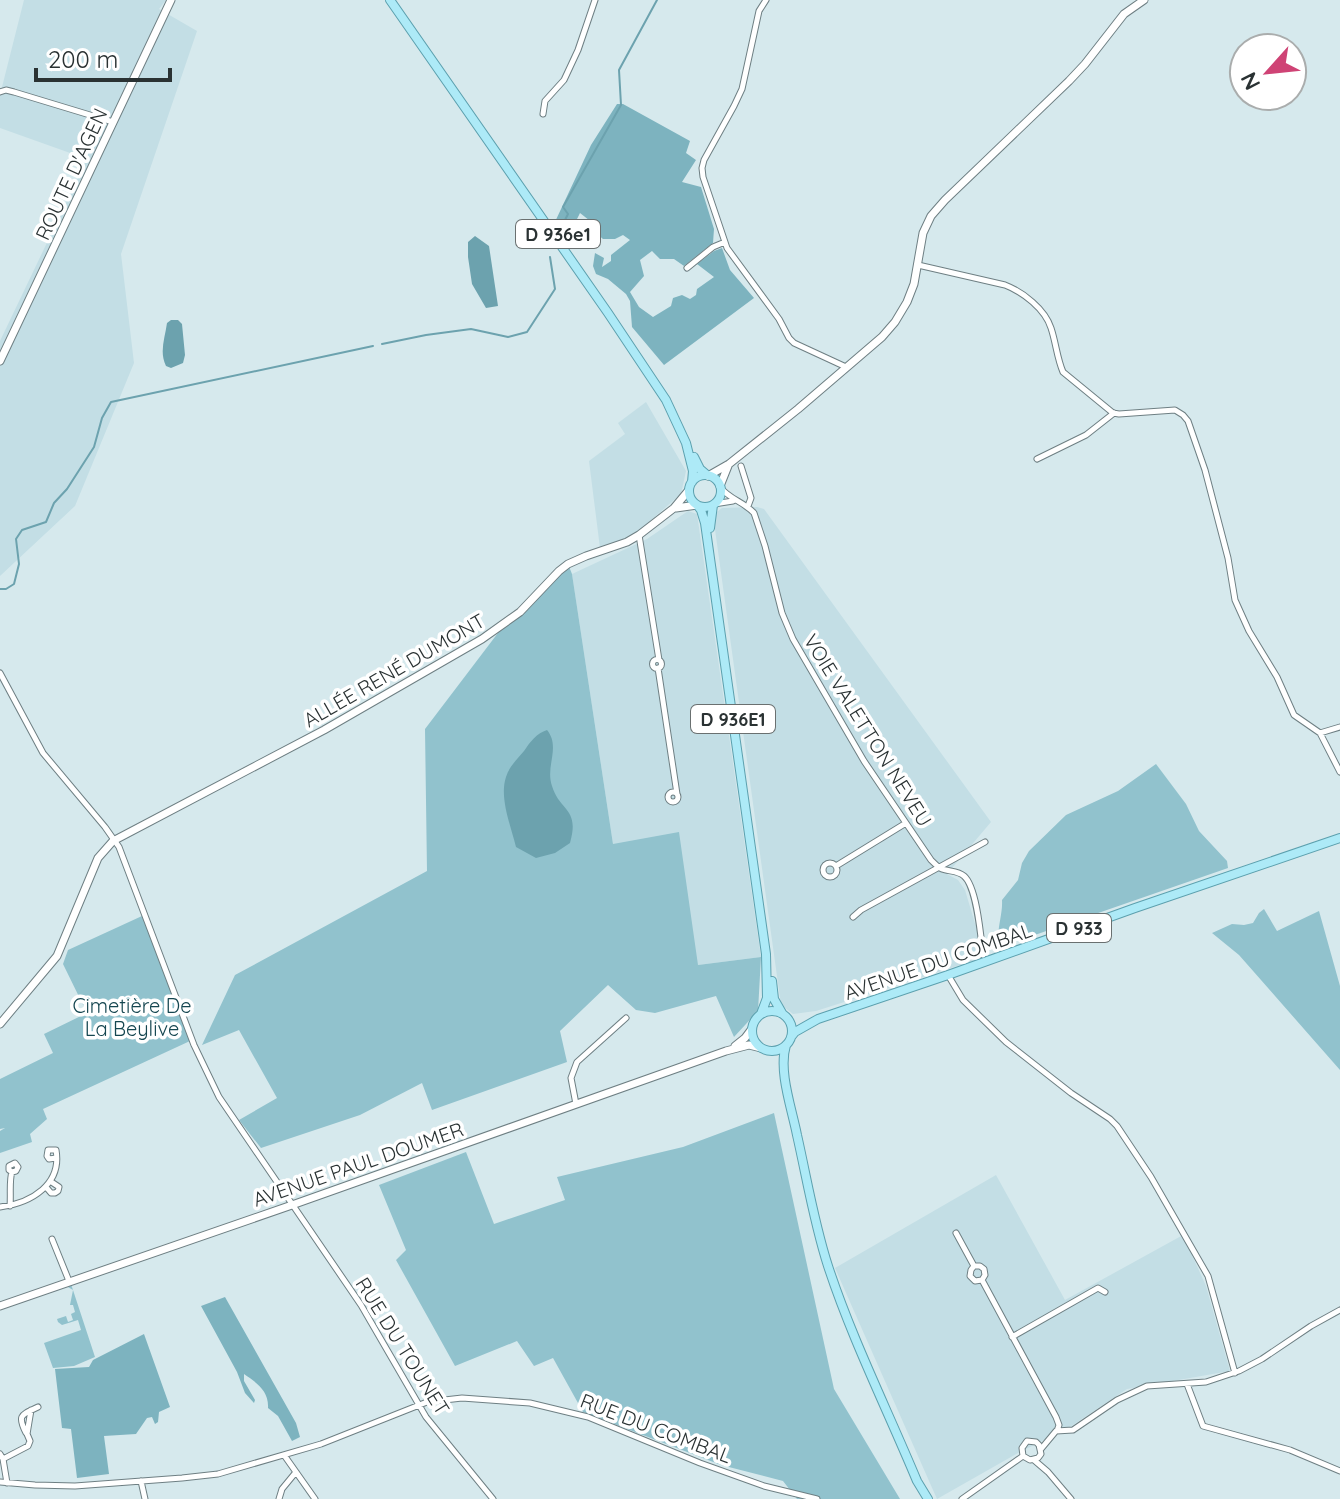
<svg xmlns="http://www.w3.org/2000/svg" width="1340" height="1499" viewBox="0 0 1340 1499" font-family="Quicksand,sans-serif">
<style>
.built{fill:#c3dee5}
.green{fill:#91c2cd}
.forest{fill:#7db3bf}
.water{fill:#6ca2ae}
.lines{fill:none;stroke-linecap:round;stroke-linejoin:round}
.stream{stroke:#6ca2ae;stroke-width:2}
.minor-casing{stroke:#6e7f83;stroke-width:7}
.tertiary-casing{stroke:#6e7f83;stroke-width:9}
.secondary-casing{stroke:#6e7f83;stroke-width:9}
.primary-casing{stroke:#5ca0ae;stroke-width:10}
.minor{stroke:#fff;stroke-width:5}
.tertiary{stroke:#fff;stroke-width:7}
.secondary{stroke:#fff;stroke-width:7}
.primary{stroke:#adeaf7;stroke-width:8}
.labels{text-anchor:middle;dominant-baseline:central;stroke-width:7;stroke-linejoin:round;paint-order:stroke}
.shield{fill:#fff;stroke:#6a7070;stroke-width:2}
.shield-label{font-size:18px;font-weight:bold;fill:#2a3233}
.street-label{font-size:20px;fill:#2a3233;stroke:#fff}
.park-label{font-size:20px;fill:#154650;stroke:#fff}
</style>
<rect width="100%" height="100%" fill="#d6e9ed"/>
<path class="built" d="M24 0H166L159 9 197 31 121 254 134 363 75 506 0 576V341L87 159 0 128V95Z
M646 402 686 471 681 494 642 528 622 542 600 548 589 461 625 434 618 423Z
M757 507 764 509 991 822 947 874 958 880 965 890 985 957 816 1011 793 1014 781 1005 713 515 722 508Z
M688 511 697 514 761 957 698 965 613 844 572 574 647 539Z
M996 1175 1065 1300 1183 1235 1206 1286 1230 1371 1127 1389 1070 1427 1018 1453 937 1499 835 1268Z"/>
<path class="green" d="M568 564 572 574 613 844 679 832 698 965 761 957 758 1011 734 1037 716 996 655 1013 636 1010 608 985 560 1031 567 1062 432 1110 422 1083 360 1115 261 1148 239 1120 277 1098 239 1030 202 1045 235 975 427 871 425 729 504 625Z
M1156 764 1186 804 1199 831 1227 861 1228 868 1000 947C995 932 1003 916 1002 900L1018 880 1022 863 1029 851 1066 815 1118 791Z
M1264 909 1277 931 1319 911 1340 986V1070L1239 955 1212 933 1232 924 1244 925 1253 923 1259 913Z
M142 916 190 1041 43 1109 47 1119 30 1134 32 1142 0 1153V1131L5 1128 0 1129V1079L53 1053 44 1034 87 1013 63 964 68 950Z
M774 1113 834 1389 900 1499H797L783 1481 721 1465 583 1412 553 1358 534 1366 517 1341 455 1366 396 1260 406 1250 379 1185 466 1152 494 1224 565 1200 557 1177 683 1147Z
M71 1284 95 1357 74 1366 53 1368 44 1343 81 1330 78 1320 62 1325 58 1322 57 1319 66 1316 68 1322 73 1320 71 1314 75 1312 73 1305H70L73 1290 68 1287Z"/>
<path class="forest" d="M617 104H623L690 141 686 153 696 160 682 182 701 187 714 229 713 243 684 266 674 259H660L652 251 640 260 644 276 630 292 639 307 653 317 671 306 673 298 682 295 690 299 696 295 697 289 714 277 697 264 714 251 722 248 730 270 754 298 664 365 632 327 630 301 626 294 608 279 596 274 593 266 595 253 604 258 602 267 611 261V255L630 240 623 235 615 239H603L596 233 594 224 580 213 574 225 577 232 570 235 566 241 554 224 591 145Z
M225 1297 296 1423 300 1437 292 1441 278 1416 268 1408C269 1391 257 1383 244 1374V1381L255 1400 254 1403 245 1393 237 1372 201 1306Z
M144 1334 170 1407 159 1412 158 1422 155 1424 152 1417 147 1418 136 1434 104 1436 109 1474 77 1478 71 1429 62 1428 55 1369 89 1367 93 1360Z"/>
<path class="water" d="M475 236 489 246 498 306 486 308 472 284 468 257V242Z
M171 320H178L182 324 185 355 183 363 171 368 166 366C159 352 165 338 167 323Z
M547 730C561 747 545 766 552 786 560 812 580 808 570 843L555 853 536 858 516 847C511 826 499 798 506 777 509 767 517 759 524 751 530 742 537 733 547 730Z"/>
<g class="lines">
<path class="stream" d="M565 220 568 214 563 207 621 105 619 70 657 0
M382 344 426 335 471 329 508 337 527 332 555 289 550 257
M0 589H6L14 584 19 564 16 539 22 530 46 522 54 503 67 489 94 447 102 418 111 402 373 346"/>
<defs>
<path id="minor" d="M766 0 759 11 742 89 734 106 704 160 702 168 703 177 727 248 779 319 789 338 794 343 846 367
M0 92 6 90 14 92 113 122
M543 114 545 101 564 80 578 50 595 0
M918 265 1005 285C1023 292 1045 309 1051 328 1056 343 1057 358 1063 372L1113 413 1119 414 1175 410 1183 415 1188 421 1205 470 1228 558 1235 600 1249 631 1277 677 1294 715 1320 733 1340 772
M687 268 713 247 725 242
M1037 459 1086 435 1114 413
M741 466 751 498 748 506
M720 487C729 499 744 502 754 513L765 546 782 613 793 639 864 761 931 860C932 861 938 867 940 868 948 872 957 870 964 876 977 887 981 938 983 955
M714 504 733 501
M639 535 659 660
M652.5 664a4.5 4.5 0 1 1 9 0a4.5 4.5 0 1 1-9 0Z
M658 668 677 794
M0 673 43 753 105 827 119 847 194 1045 219 1097 361 1305 426 1417 493 1499
M1320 733 1340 727
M668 797a5 5 0 1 1 10 0a5 5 0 1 1-10 0Z
M823 870a7 7 0 1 1 14 0a7 7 0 1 1-14 0Z
M836 866 906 823
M853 917 861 910 985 842
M948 975 963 1000 1006 1042 1071 1093 1110 1119 1117 1126 1151 1177 1208 1276 1235 1373
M576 1104 571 1078 577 1062 626 1018
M46 1187 51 1193H55L58 1191 59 1187 50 1181
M10 1206C11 1196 9 1180 12 1172L9 1170V1166L15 1163 18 1167 16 1171 12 1172
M0 1207C32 1203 62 1184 56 1150H48L47 1156 49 1159 56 1158
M956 1233 974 1266
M52 1239 69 1281
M982 1280 985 1275 984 1269 980 1266H974L971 1270 970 1276 975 1281 982 1280 1056 1417 1059 1425 1057 1431
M1012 1337 1098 1288 1105 1292
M1187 1384 1203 1426 1290 1450 1340 1471
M26 1433C17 1415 21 1415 38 1407
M1041 1449 1056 1431 1073 1430 1117 1400 1147 1386 1206 1382 1239 1371 1262 1359 1311 1326 1340 1310
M0 1454 3 1459 7 1483
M284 1455 315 1499
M3 1459 28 1446 30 1441 27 1434 31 1410
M1034 1460 1048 1472 1071 1499
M141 1481 145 1499
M0 1482 35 1485 75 1486 182 1478 218 1474 321 1444 427 1402 462 1398 530 1403 588 1417 700 1463 764 1486 817 1499
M279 1499 282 1489 296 1472
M962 1499 1023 1456 1022 1448 1027 1441 1036 1442 1039 1445 1041 1454 1038 1458 1030 1460 1023 1456"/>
<path id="tertiary" d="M708 476 729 464 798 409 882 337 895 322 907 302 914 284 923 233 931 216 945 200 1069 81 1085 64 1124 14 1144 0
M720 486 728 466
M676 508 697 505
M0 1024 57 956 98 858 113 841 324 730 482 639 520 612 559 571 568 564 586 556 627 542 639 535 674 508 689 490"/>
<path id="secondary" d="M0 361 171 0
M735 1046 745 1038 751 1030
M0 1306 292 1205 726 1051 749 1045 761 1048"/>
<path id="primary" d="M390 0 608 313 666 400 686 443 693 471 692 482
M694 457 700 469 707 475
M689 491a16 16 0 1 1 32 0a16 16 0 1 1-32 0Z
M698 506 701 510 705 523 766 954 767 998 761 1014
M710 528 713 505
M772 981 774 999 782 1013
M752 1031a20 20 0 1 1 40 0a20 20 0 1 1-40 0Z
M791 1037 795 1032 818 1019 948 975 1135 908 1340 838
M786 1045C778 1071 792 1109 797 1135 807 1179 814 1223 828 1266 852 1339 887 1409 917 1481L928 1499"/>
</defs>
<use href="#minor" class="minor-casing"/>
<use href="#tertiary" class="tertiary-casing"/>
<use href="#secondary" class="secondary-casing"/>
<use href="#primary" class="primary-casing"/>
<use href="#minor" class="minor"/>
<use href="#tertiary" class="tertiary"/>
<use href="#secondary" class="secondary"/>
<use href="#primary" class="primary"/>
</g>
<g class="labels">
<g class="shield">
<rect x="516" y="220" width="84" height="28" rx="6"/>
<rect x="691" y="705" width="84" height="28" rx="6"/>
<rect x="1047" y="914" width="64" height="28" rx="6"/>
</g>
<g class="shield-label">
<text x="558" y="234">D 936e1</text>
<text x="733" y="719">D 936E1</text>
<text x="1079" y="928">D 933</text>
</g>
<g class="street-label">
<text transform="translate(71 174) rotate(-65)">ROUTE D'AGEN</text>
<text transform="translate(394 670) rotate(-30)">ALLÉE RENÉ DUMONT</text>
<text transform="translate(868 730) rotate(58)">VOIE VALETTON NEVEU</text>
<text transform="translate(938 961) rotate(-19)">AVENUE DU COMBAL</text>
<text transform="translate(358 1164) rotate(-19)">AVENUE PAUL DOUMER</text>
<text transform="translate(403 1346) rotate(58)">RUE DU TOUNET</text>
<text transform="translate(656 1428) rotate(21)">RUE DU COMBAL</text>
</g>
<g class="park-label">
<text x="132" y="1005">Cimetière De<tspan x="132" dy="23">La Beylive</tspan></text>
</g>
</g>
<g transform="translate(1268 72) rotate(243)"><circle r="38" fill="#ffffff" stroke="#aaadad" stroke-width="2"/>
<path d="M0-6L14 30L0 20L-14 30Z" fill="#cf4375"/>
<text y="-12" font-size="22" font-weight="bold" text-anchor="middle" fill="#2a3233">N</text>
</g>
<path d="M36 68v12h134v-12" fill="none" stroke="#2a3233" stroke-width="4"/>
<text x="48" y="68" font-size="24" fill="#2a3233" stroke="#ffffff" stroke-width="6" paint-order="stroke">200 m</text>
</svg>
